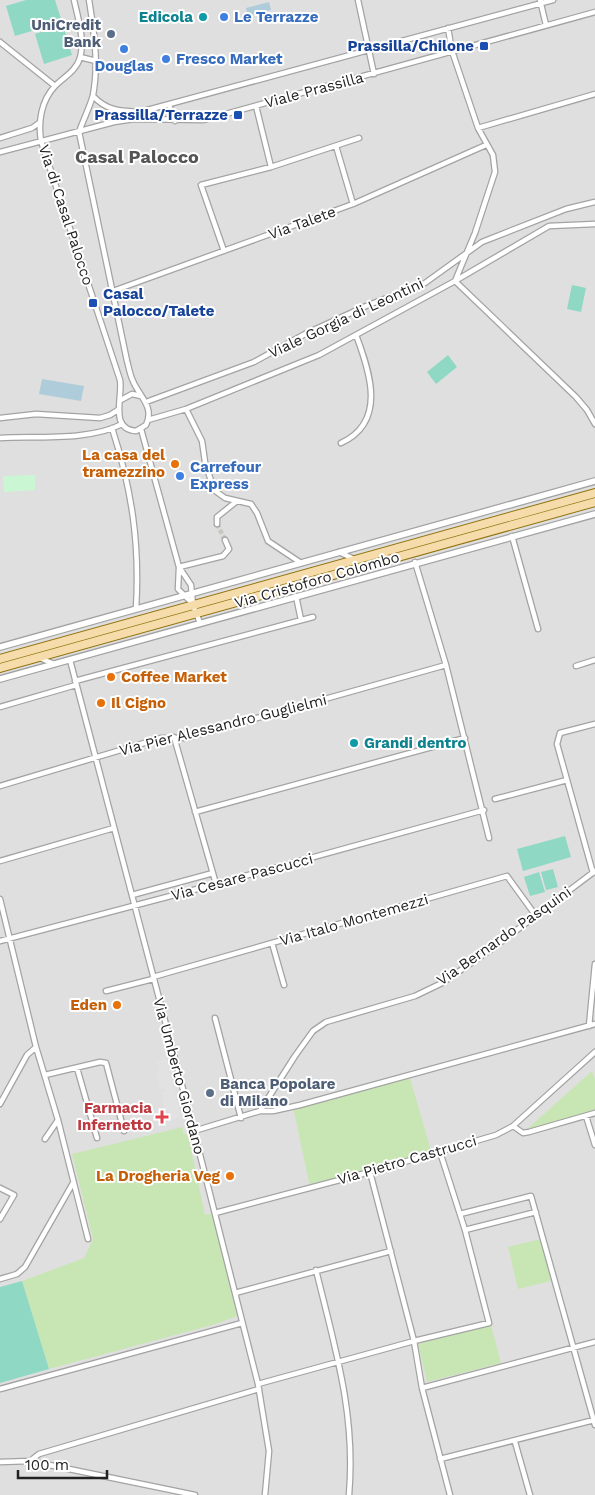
<svg xmlns="http://www.w3.org/2000/svg" width="595" height="1495" viewBox="0 0 595 1495" font-family="'Work Sans',sans-serif">
<style>
.residential{fill:#dfdfdf}
.grass{fill:#c8e6b4}
.park{fill:#cbf6d3}
.pitch{fill:#8fd8c3}
.parking{fill:#e2e2e2}
.water{fill:#aeccda}
.lines{fill:none;stroke-linecap:round;stroke-linejoin:round}
.minor-tunnel{stroke:#c8c6c1;stroke-width:4.5;stroke-dasharray:4.5 2;stroke-linecap:butt}
.minor-casing{stroke:#a3a3a3;stroke-width:7}
.tertiary-casing{stroke:#a3a3a3;stroke-width:8}
.primary-casing{stroke:#92730d;stroke-width:10}
.minor{stroke:#fff;stroke-width:4.5}
.tertiary{stroke:#fff;stroke-width:5.5}
.primary{stroke:#f5dcaa;stroke-width:8}
.culture-dot{fill:#0f9aa8;stroke:#fff;stroke-width:2}
.shop-dot{fill:#3f7fe0;stroke:#fff;stroke-width:2}
.service-dot{fill:#5c6f8a;stroke:#fff;stroke-width:2}
.transit-dot{fill:#1a4fb4;stroke:#fff;stroke-width:2}
.food-dot{fill:#e8710a;stroke:#fff;stroke-width:2}
.health-dot{fill:#e0444e;stroke:#fff;stroke-width:2}
.labels{text-anchor:middle;dominant-baseline:central;stroke-width:4;stroke-linejoin:round;paint-order:stroke}
.culture-label{font-size:15px;font-weight:bold;fill:#0d838f;stroke:#fff;text-anchor:end}
.shop-label{font-size:15px;font-weight:bold;fill:#366cbe;stroke:#fff;text-anchor:start}
.service-label{font-size:15px;font-weight:bold;fill:#4e5e75;stroke:#fff;text-anchor:end}
.transit-label{font-size:15px;font-weight:bold;fill:#164399;stroke:#fff;text-anchor:end}
.street-label{font-size:15px;fill:#222;stroke:#fff}
.food-label{font-size:15px;font-weight:bold;fill:#c56008;stroke:#fff;text-anchor:end}
.health-label{font-size:15px;font-weight:bold;fill:#be3a42;stroke:#fff;text-anchor:end}
.quarter-label{font-size:18px;font-weight:bold;fill:#555;stroke:#fff}
</style>
<rect width="100%" height="100%" fill="#f1efe9"/>
<path class="residential" d="M0 0H595V1495H0Z"/>
<path class="grass" d="M592 1071 595 1079V1110L526 1130Z
M409 1075 432 1154 310 1187 293 1107Z
M183 1127V1133L188 1135 205 1215 215 1213 240 1315 216 1324 49 1369 22 1281 84 1258 93 1239 72 1154Z
M541 1239 551 1281 518 1289 508 1247Z
M491 1325 501 1363 427 1382 418 1344Z"/>
<path class="park" d="M35 475V490L4 492 3 476Z"/>
<path class="pitch" d="M26 0H55L62 22 15 36 6 6Z
M63 25 72 55 44 64 35 34Z
M572 285 586 288 581 312 567 309Z
M448 355 457 367 436 384 427 372Z
M565 836 571 857 523 871 517 849Z
M553 869 558 887 546 890 541 872Z
M539 872 545 892 530 896 524 877Z
M22 1281 49 1369 0 1383V1287Z"/>
<path class="parking" d="M166 1059 181 1116 171 1121 170 1110 166 1111 161 1092H165V1089L161 1090 156 1072 160 1071 156 1062Z"/>
<path class="water" d="M269 2 271 10 248 16 246 8Z
M42 379 84 386 81 401 39 394Z"/>
<g class="lines">
<path class="minor-tunnel" d="M217 524 225 540"/>
<defs>
<path id="minor" d="M74 0C78 18 85 40 80 58 76 71 64 77 55 86 41 101 38 122 41 141L120 380C123 397 109 429 136 431L146 425C155 407 139 396 133 381 130 375 129 368 127 361L79 132C83 120 90 107 93 95 99 63 94 31 89 0
M358 0 374 74
M540 0 546 25
M448 28 452 51 478 128 493 155 495 172 475 233 455 281 576 397 587 410 595 424
M0 42 55 86
M80 57 96 61
M93 96C107 111 120 111 140 112L553 0
M169 105 175 121
M256 106 271 167
M478 128 595 94
M0 138 32 128 39 123
M336 146 353 204
M0 152 114 122 134 119 204 120 595 12
M224 251 201 185 271 167 359 138
M113 291 353 204 486 145
M121 400 132 394 141 396
M146 402 254 362 305 334 366 306 425 283 482 242 566 209 595 202
M186 409 202 441 205 462 214 490 225 498 251 504 257 513 268 541 301 563
M0 418 36 414 100 418 110 415 118 410
M148 420 186 409 319 355 455 281 549 226 595 224
M112 428C132 490 140 544 136 609
M141 429 179 567 191 585 193 605 200 623
M0 438C36 436 90 441 122 424
M341 443C387 422 370 372 356 335
M217 524V517L237 501
M512 536 538 629
M339 552 354 559
M415 562 446 665 489 838
M179 567 223 556 229 549 225 540
M179 568 178 589 193 604
M296 596 301 620
M40 658 54 664
M70 660 194 1131 258 1384 269 1451 265 1495
M576 666 595 660
M75 681 313 617
M0 707 76 685
M174 737 216 884
M0 786 161 738H186L446 665
M495 799 567 780
M195 812 465 738
M0 861 114 828
M593 873 557 744 560 733 595 724
M132 895 213 873
M0 899 36 1047 27 1055 0 1104
M0 941 216 884 484 810
M272 943 284 985
M153 977 507 876 536 916
M106 991 153 979
M215 1018 241 1118
M589 1026 595 964
M36 1047 58 1120 88 1239
M77 1068 97 1138
M45 1075 100 1062 106 1063 124 1131
M260 1111H273L300 1105 595 1024
M586 1116 595 1145
M513 1126 523 1133 529 1132 595 1113
M194 1131 260 1111 295 1056 313 1031 326 1022 415 996 442 983 493 948 595 871
M45 1139 58 1120
M370 1172 414 1341 422 1388 450 1495
M0 1188 14 1195 0 1219
M215 1213 370 1172 496 1135 513 1126 595 1052
M460 1214 531 1196 595 1425
M465 1230 536 1212
M316 1270C335 1348 356 1414 349 1495
M0 1279 17 1274 25 1267 73 1183
M235 1293 391 1251
M258 1384 414 1341 489 1323 465 1230 440 1152
M422 1388 595 1342
M0 1389 242 1323
M515 1442 530 1495
M440 1459 594 1420
M30 1461 39 1454 259 1389
M0 1462 30 1461 195 1495"/>
<path id="tertiary" d="M0 647 595 481
M0 679 595 514"/>
<path id="primary" d="M0 659 595 493
M0 668 595 502"/>
</defs>
<use href="#minor" class="minor-casing"/>
<use href="#tertiary" class="tertiary-casing"/>
<use href="#primary" class="primary-casing"/>
<use href="#minor" class="minor"/>
<use href="#tertiary" class="tertiary"/>
<use href="#primary" class="primary"/>
</g>
<g class="culture-dot">
<circle cx="203" cy="17" r="5"/>
<circle cx="354" cy="743" r="5"/>
</g>
<g class="shop-dot">
<circle cx="224" cy="17" r="5"/>
<circle cx="124" cy="49" r="5"/>
<circle cx="166" cy="59" r="5"/>
<circle cx="180" cy="476" r="5"/>
</g>
<g class="service-dot">
<circle cx="111" cy="34" r="5"/>
<circle cx="210" cy="1093" r="5"/>
</g>
<g class="transit-dot">
<rect x="479" y="41" width="10" height="10" rx="2.5"/>
<rect x="233" y="110" width="10" height="10" rx="2.5"/>
<rect x="88" y="298" width="10" height="10" rx="2.5"/>
</g>
<g class="food-dot">
<circle cx="175" cy="464" r="5"/>
<circle cx="111" cy="677" r="5"/>
<circle cx="101" cy="703" r="5"/>
<circle cx="117" cy="1005" r="5"/>
<circle cx="230" cy="1176" r="5"/>
</g>
<path class="health-dot" d="M159.5 1109.5h5v5h5v5h-5v5h-5v-5h-5v-5h5z"/>
<g class="labels">
<g class="culture-label">
<text x="193" y="17">Edicola</text>
<text x="364" y="743" text-anchor="start">Grandi dentro</text>
</g>
<g class="shop-label">
<text x="234" y="17">Le Terrazze</text>
<text x="176" y="59">Fresco Market</text>
<text x="124" y="66" text-anchor="middle">Douglas</text>
<text x="190" y="467">Carrefour<tspan x="190" dy="17">Express</tspan></text>
</g>
<g class="service-label">
<text x="101" y="25">UniCredit<tspan x="101" dy="17">Bank</tspan></text>
<text x="220" y="1084" text-anchor="start">Banca Popolare<tspan x="220" dy="17">di Milano</tspan></text>
</g>
<g class="transit-label">
<text x="474" y="46">Prassilla/Chilone</text>
<text x="228" y="115">Prassilla/Terrazze</text>
<text x="103" y="294" text-anchor="start">Casal<tspan x="103" dy="17">Palocco/Talete</tspan></text>
</g>
<g class="street-label">
<text transform="translate(314 90) rotate(-15)">Viale Prassilla</text>
<text transform="translate(66 215) rotate(72)">Via di Casal Palocco</text>
<text transform="translate(302 223) rotate(-20)">Via Talete</text>
<text transform="translate(346 318) rotate(-25)">Viale Gorgia di Leontini</text>
<text transform="translate(317 580) rotate(-16)">Via Cristoforo Colombo</text>
<text transform="translate(223 725) rotate(-14)">Via Pier Alessandro Guglielmi</text>
<text transform="translate(242 877) rotate(-15)">Via Cesare Pascucci</text>
<text transform="translate(354 920) rotate(-16)">Via Italo Montemezzi</text>
<text transform="translate(504 936) rotate(-35)">Via Bernardo Pasquini</text>
<text transform="translate(179 1076) rotate(75)">Via Umberto Giordano</text>
<text transform="translate(407 1160) rotate(-16)">Via Pietro Castrucci</text>
</g>
<g class="food-label">
<text x="165" y="455">La casa del<tspan x="165" dy="17">tramezzino</tspan></text>
<text x="121" y="677" text-anchor="start">Coffee Market</text>
<text x="111" y="703" text-anchor="start">Il Cigno</text>
<text x="107" y="1005">Eden</text>
<text x="220" y="1176">La Drogheria Veg</text>
</g>
<g class="health-label">
<text x="152" y="1108">Farmacia<tspan x="152" dy="17">Infernetto</tspan></text>
</g>
<g class="quarter-label">
<text x="137" y="156">Casal Palocco</text>
</g>
</g>
<path d="M18 1470v8h89v-8" fill="none" stroke="#222222" stroke-width="2.5"/>
<text x="25" y="1470" font-size="15" fill="#222222" stroke="#ffffff" stroke-width="4" paint-order="stroke">100 m</text>
</svg>
